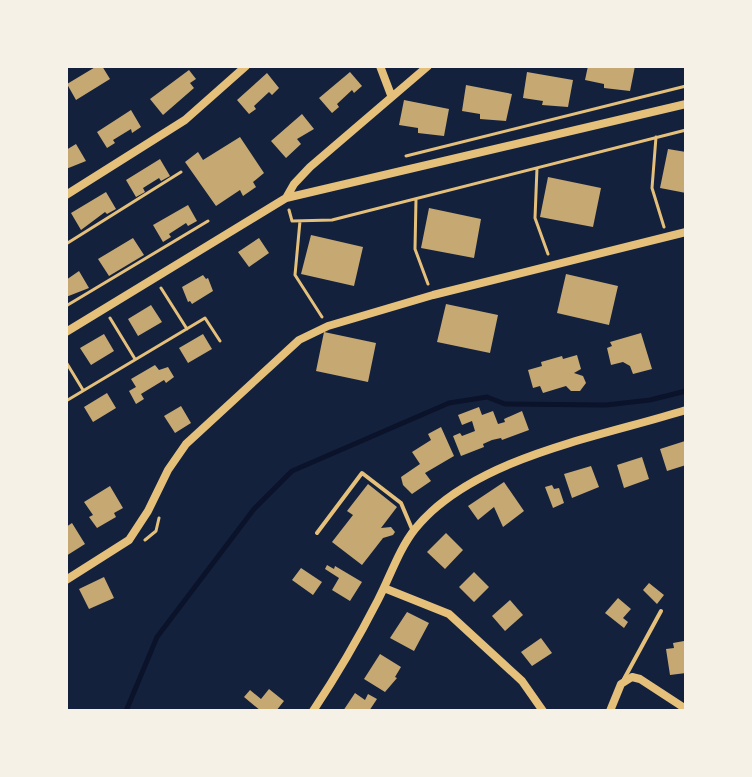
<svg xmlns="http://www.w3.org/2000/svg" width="752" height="777" viewBox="0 0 752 777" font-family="Helvetica,sans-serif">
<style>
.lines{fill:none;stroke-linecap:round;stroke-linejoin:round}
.stream{stroke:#0b132b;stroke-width:5}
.building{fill:#c6a872}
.path{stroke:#e5c07b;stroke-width:3}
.service{stroke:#e5c07b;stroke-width:4}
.minor{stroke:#e5c07b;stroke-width:8}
</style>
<rect width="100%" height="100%" fill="#14213d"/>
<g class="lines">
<path class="stream" d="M126 711 157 637 254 509 292 471 449 403 487 397 505 404 606 405 650 400 686 391"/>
</g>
<path class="building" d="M97 66H102L110 79 76 100 67 84Z
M588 66H635L630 91 604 88V84L585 80Z
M189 70 196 79 190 83 194 88 163 115 150 99Z
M350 72 362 86 354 93 352 90 337 104 339 107 332 113 319 98Z
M527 72 573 80 568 107 542 105 543 101 523 98Z
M267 73 279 88 272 95 269 92 254 106 256 109 249 114 237 100Z
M466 85 512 94 506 121 480 119V114L462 111Z
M404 100 449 109 444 136 418 133V128L399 125Z
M131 110 141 127 132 133 131 129 113 140 115 143 107 148 97 132Z
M302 114 314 129 297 139 301 144 286 158 271 141Z
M240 137 264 173 253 182 256 187 243 196 240 190 216 206 185 162 198 152 203 160Z
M76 144 86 161 66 169V150Z
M668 149 686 152V193L660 188Z
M160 159 170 176 161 181 159 178 143 188 145 192 136 197 126 180Z
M548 177 601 188 593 227 540 217Z
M106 192 116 209 107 214 105 212 81 230 71 213Z
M188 205 197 221 188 226 186 223 169 234 171 237 163 242 153 225Z
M429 208 481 219 474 258 421 248Z
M311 235 363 247 354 286 301 274Z
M133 238 144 255 109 276 98 259Z
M259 238 269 253 249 267 238 252Z
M79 271 89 288 66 297V280Z
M566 274 618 286 609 325 557 313Z
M203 275 206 279 208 278 213 291 192 304 190 301 188 302 182 287Z
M446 304 498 315 490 353 437 342Z
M151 305 162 322 138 336 128 319Z
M324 332 376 343 368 382 316 371Z
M641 333 652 369 633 374 630 366 623 362 611 365 607 348 612 346 610 342Z
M104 334 114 351 91 365 80 348Z
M203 334 212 349 188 363 179 348Z
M577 355 581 369 574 373 583 376 586 383 580 391H571L566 386 543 393 540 386 533 388 528 370 542 366 541 362 562 356 563 359Z
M155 365 159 370 168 367 174 377 166 383 164 380 141 394 144 399 136 404 129 391 136 387 131 379Z
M107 393 116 408 93 422 84 407Z
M181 406 191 423 175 433 164 416Z
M479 407 482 415 493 411 498 424 505 422 504 419 522 411 529 430 502 440 501 438 492 440 483 444 484 447 461 456 453 436 460 433 462 436 475 431 472 421 462 425 458 415Z
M441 427 454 456 425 473 431 481 412 494 403 485 401 477 420 464 412 452 431 440 428 434Z
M685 441 686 465 667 471 660 449Z
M642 457 649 479 624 488 617 465Z
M591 466 599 487 572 498 564 474Z
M504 482 524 511 503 527 494 507 478 520 468 506Z
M368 484 397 507 381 528 391 527 395 532 393 535 383 538 362 565 332 542 353 515 347 511Z
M552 485 554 489 559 488 564 503 553 508 545 487Z
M110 486 123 508 114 513 116 517 97 528 89 517 93 515 84 502Z
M72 523 85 544 66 556V527Z
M446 533 463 550 445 569 427 552Z
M327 565 334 569 335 566 362 582 350 601 332 590 339 578 325 569Z
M301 568 322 582 313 595 292 580Z
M474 572 489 587 474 602 459 587Z
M104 577 114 598 89 609 79 589Z
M649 583 664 595 657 604 643 590Z
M618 598 631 609 623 618 628 622 624 628 605 613Z
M510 600 523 615 505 631 492 616Z
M407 612 429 623 414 651 390 638Z
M541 638 552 653 532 666 521 652Z
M684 641 686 673 670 675 666 649 674 648 673 643Z
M380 654 401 667 395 677 397 678 385 692 364 679Z
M269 689 284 701 276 711H261L244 697 250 690 261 699Z
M355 693 365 700 368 694 377 699 369 711H343Z"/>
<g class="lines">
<path class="path" d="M656 137 652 188 664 227
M406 156 686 86
M537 168 535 218 548 254
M416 199 415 249 428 284
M289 210 292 221 332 220 686 130
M300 221 295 275 322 317
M66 244 181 172
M161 288 187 329
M66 306 208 221
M110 318 135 359
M66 362 83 390
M66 401 205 318 220 341
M145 540 156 531 159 518"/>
<path class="service" d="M317 533 362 473 401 503 412 529
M624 679 661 611"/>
<path class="minor" d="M380 66 391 95
M66 195 185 120 246 66
M286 198 294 184 310 167 428 66
M66 332 286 198 686 104
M66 580 129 540 148 511 168 470 186 444 299 340 328 326 433 295 686 232
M384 588 449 614 522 681 543 711
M313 711C337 675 358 639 378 600 390 577 399 549 415 529 473 457 600 437 686 410
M610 711 621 684 632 677 640 679 686 709"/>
</g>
<rect width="752" height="777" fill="none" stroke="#f6f1e7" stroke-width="136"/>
</svg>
